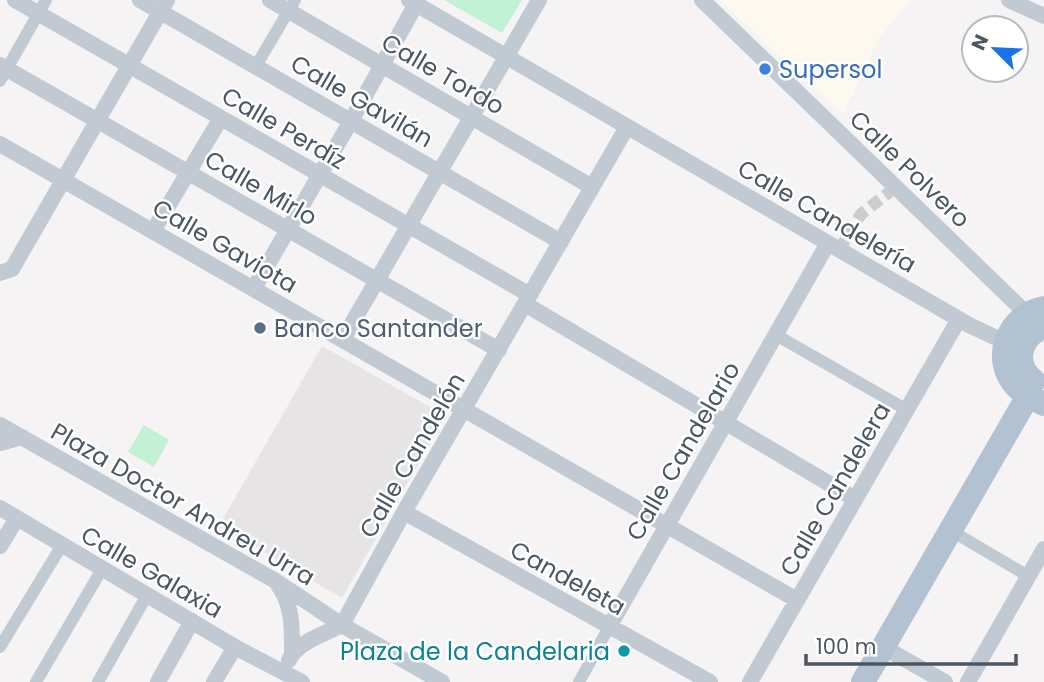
<svg xmlns="http://www.w3.org/2000/svg" width="1044" height="682" viewBox="0 0 1044 682" font-family="Poppins,sans-serif">
<style>
.commercial{fill:#fdf9ef}
.education{fill:#e6e4e5}
.green{fill:#c3f1d5}
.lines{fill:none;stroke-linecap:round;stroke-linejoin:round}
.pedestrian-tunnel{stroke:#caccce;stroke-width:12;stroke-dasharray:12 6;stroke-linecap:butt}
.pedestrian{stroke:#c1cad2;stroke-width:12}
.minor{stroke:#c1cad2;stroke-width:16}
.primary{stroke:#b3c2d1;stroke-width:24}
.shop-dot{fill:#3f7fe0;stroke:#fff;stroke-width:2.5}
.service-dot{fill:#5c6f8a;stroke:#fff;stroke-width:2.5}
.culture-dot{fill:#0f9aa8;stroke:#fff;stroke-width:2.5}
.labels{text-anchor:middle;dominant-baseline:central;stroke-width:5;stroke-linejoin:round;paint-order:stroke}
.shop-label{font-size:24px;fill:#366cbe;stroke:#fff;text-anchor:start}
.street-label{font-size:24px;fill:#4a5661;stroke:#fff}
.service-label{font-size:24px;fill:#4e5e75;stroke:#fff;text-anchor:start}
.culture-label{font-size:24px;fill:#0d838f;stroke:#fff;text-anchor:end}
</style>
<rect width="100%" height="100%" fill="#f5f3f3"/>
<path class="commercial" d="M719 0H910L878 40 843 114Z"/>
<path class="education" d="M322 346 446 416 342 598 219 526Z"/>
<path class="green" d="M444 0H522L502 33Z
M144 425 169 440 154 467 128 452Z"/>
<g class="lines">
<path class="pedestrian-tunnel" d="M839 250 861 214 896 187"/>
<path class="pedestrian" d="M256 66 295 0
M0 81 46 0
M776 335 907 410
M950 530 1028 576
M0 647 62 545
M36 682 102 569
M98 682 147 595
M579 682 609 627"/>
<path class="minor" d="M15 0 530 295
M140 0 561 242
M270 0 592 187
M409 0 969 325 1005 342
M702 0 1026 313
M1009 0 1044 16
M0 65 499 350
M0 144 797 600
M153 231 221 118
M0 273 12 269 167 0
M254 288 351 121 416 4
M525 304 855 499
M343 339 539 0
M0 425 274 580 342 625 442 682
M0 443 22 437
M0 508 235 647 302 682
M404 512 710 682
M0 546 17 518
M278 585C293 605 292 629 292 653
M342 625 404 512 627 127
M609 627 828 243
M883 647 945 682
M289 660C297 642 325 634 342 625
M158 682 192 621
M214 682 235 647
M750 682 959 319
M968 682 1044 549"/>
<path class="primary" d="M1044 308C1009 314 990 358 1016 386 1023 394 1034 399 1044 404
M1034 381C1012 364 1020 336 1044 327
M863 682 1028 396"/>
</g>
<circle class="shop-dot" cx="765" cy="69" r="7"/>
<circle class="service-dot" cx="260" cy="328" r="7"/>
<circle class="culture-dot" cx="624" cy="651" r="7"/>
<g class="labels">
<g class="shop-label">
<text x="779" y="69">Supersol</text>
</g>
<g class="street-label">
<text transform="translate(443 74) rotate(30)">Calle Tordo</text>
<text transform="translate(362 101) rotate(30)">Calle Gavilán</text>
<text transform="translate(284 128) rotate(30)">Calle Perdíz</text>
<text transform="translate(910 169) rotate(44)">Calle Polvero</text>
<text transform="translate(261 188) rotate(30)">Calle Mirlo</text>
<text transform="translate(827 216) rotate(30)">Calle Candelería</text>
<text transform="translate(225 246) rotate(30)">Calle Gaviota</text>
<text transform="translate(683 451) rotate(-60)">Calle Candelario</text>
<text transform="translate(412 455) rotate(-60)">Calle Candelón</text>
<text transform="translate(835 489) rotate(-60)">Calle Candelera</text>
<text transform="translate(183 504) rotate(30)">Plaza Doctor Andreu Urra</text>
<text transform="translate(152 572) rotate(30)">Calle Galaxia</text>
<text transform="translate(568 578) rotate(29)">Candeleta</text>
</g>
<g class="service-label">
<text x="274" y="328">Banco Santander</text>
</g>
<g class="culture-label">
<text x="610" y="651">Plaza de la Candelaria</text>
</g>
</g>
<g transform="translate(995 49) rotate(294)"><circle r="33" fill="#ffffff" stroke="#b7bbc0" stroke-width="2"/>
<path d="M0-5L12 26L0 18L-12 26Z" fill="#1a73e8"/>
<text y="-10" font-size="19" font-weight="bold" text-anchor="middle" fill="#4a5661">N</text>
</g>
<path d="M806 654v10h210v-10" fill="none" stroke="#4a5661" stroke-width="3.5"/>
<text x="816" y="654" font-size="21" fill="#4a5661" stroke="#ffffff" stroke-width="5" paint-order="stroke">100 m</text>
</svg>
